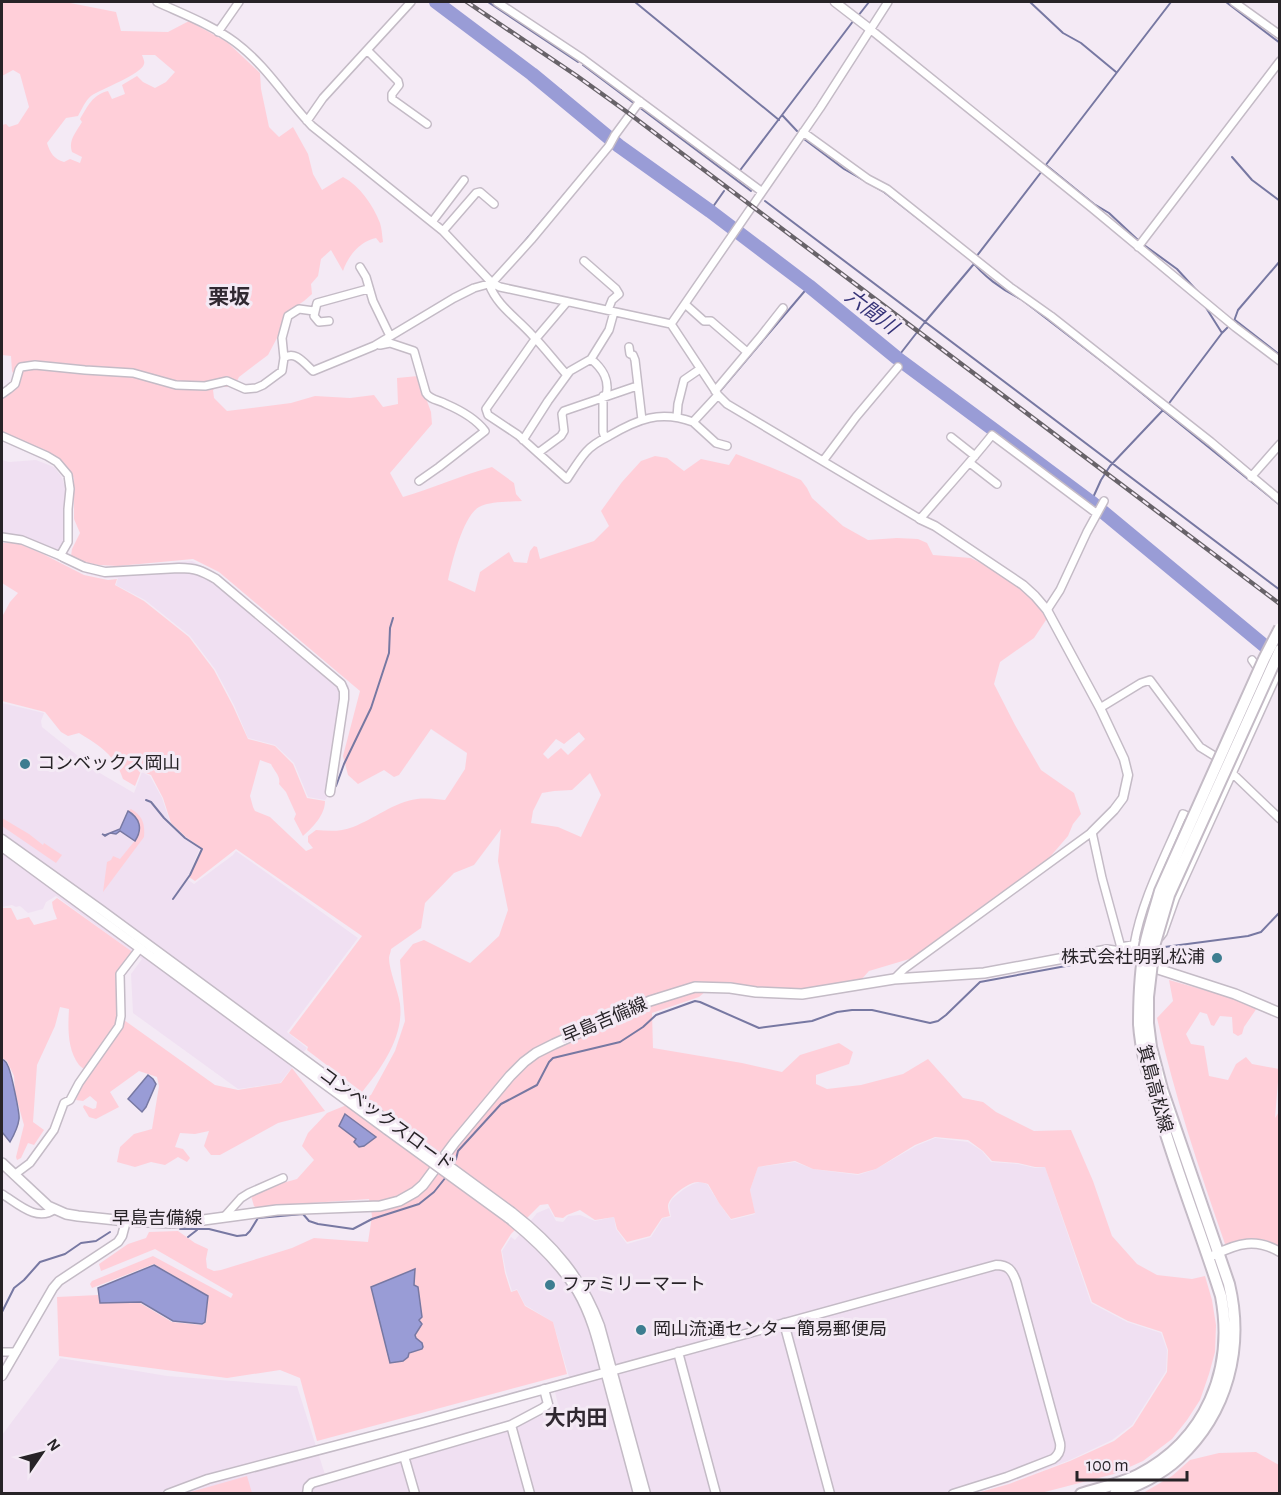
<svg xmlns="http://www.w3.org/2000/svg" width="1281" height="1495" viewBox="0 0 1281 1495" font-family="'Alegreya Sans','Noto Sans JP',sans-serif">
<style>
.built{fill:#f0e0f2}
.green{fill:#ffcfd9;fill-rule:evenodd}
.water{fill:#999cd6;stroke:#7778a2;stroke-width:1.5}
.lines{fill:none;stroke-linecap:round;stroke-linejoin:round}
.stream{stroke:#7778a2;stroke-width:2}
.river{stroke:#999cd6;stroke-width:14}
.minor-casing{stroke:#c4bbc6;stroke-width:10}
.tertiary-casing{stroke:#c4bbc6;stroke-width:11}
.secondary-casing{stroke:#c4bbc6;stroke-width:12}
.primary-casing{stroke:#c4bbc6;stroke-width:14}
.minor{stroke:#fff;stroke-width:7}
.tertiary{stroke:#fff;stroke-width:8}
.secondary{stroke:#fff;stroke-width:9}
.primary{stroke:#fff;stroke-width:10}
.rail-casing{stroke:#686369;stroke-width:4.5}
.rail{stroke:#f4eaf5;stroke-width:2;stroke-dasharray:7;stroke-linecap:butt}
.tertiary-bridge-casing{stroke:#c4bbc6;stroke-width:11;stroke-linecap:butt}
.primary-bridge-casing{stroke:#c4bbc6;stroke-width:14;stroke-linecap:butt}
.tertiary-bridge{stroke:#fff;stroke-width:8}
.primary-bridge{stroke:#fff;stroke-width:10}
.poi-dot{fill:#3d7d90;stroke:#f4eaf5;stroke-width:2}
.labels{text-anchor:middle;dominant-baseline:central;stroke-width:6;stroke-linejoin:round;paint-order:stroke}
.poi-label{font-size:18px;fill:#272327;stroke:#f4eaf5;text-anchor:start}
.street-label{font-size:18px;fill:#272327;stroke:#f4eaf5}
.water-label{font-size:20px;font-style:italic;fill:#373479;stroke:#f4eaf5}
.quarter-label{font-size:21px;font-weight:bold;fill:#302831;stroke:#f4eaf5}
</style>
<rect width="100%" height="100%" fill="#f4eaf5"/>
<path class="built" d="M2 460 9 462 36 460 54 467 61 476 65 486 67 539 62 548 57 552 85 564 99 567 116 568 192 561 198 564 217 574 349 686 335 787 325 800 308 797 294 763 275 745 248 738 234 705 215 669 190 636 145 600 116 585 118 578H103L87 574 53 556 22 542 2 540Z
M2 703 44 713 41 721 42 727 98 772 134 793 142 772 150 776 162 798 171 825 185 839 200 848 187 879 194 884 233 855 236 851 358 938 287 1032 307 1048 280 1083 238 1089 133 1013 131 974 142 959 56 896 46 902 43 909 28 913 20 906 16 907 12 905 2 907Z
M935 1138 968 1142 982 1151 991 1162 1018 1164 1035 1168 1045 1167 1091 1303 1127 1322 1161 1333 1167 1350 1166 1371 1132 1425 1112 1440 1070 1460 1008 1483 973 1493H2V1435L60 1358 167 1376 297 1386 328 1484 502 1433 559 1408 555 1392 572 1387 553 1322 525 1305 517 1289 512 1291 506 1272 502 1251 511 1237 515 1240 537 1213 549 1208 556 1221 563 1222 568 1216 580 1215 595 1221 614 1217 616 1229 627 1244 651 1237 663 1218 671 1217 669 1205 672 1199 684 1189 693 1184 700 1182 707 1184 719 1203 731 1220 755 1214 750 1190 758 1167 795 1162 813 1169 858 1175 876 1169 916 1146Z"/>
<path class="green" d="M2 2H65L116 12 121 31 168 32 189 21 227 42 260 73 261 89 269 127 279 137 293 127 308 154 313 174 322 190 343 177C360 186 373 205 380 223 382 229 382 236 383 242L380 243 376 238C360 241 348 256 343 271L331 250 321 259 318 276 311 284 312 294 304 301 286 313 277 338 268 355 239 377 234 387H218L213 390 214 398 227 411 291 403 315 396 350 398 374 395 383 407 398 404 397 378 418 376 431 412 432 424 390 473 403 497C433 488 462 475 492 467L514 483 516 494 522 501C509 502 491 501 479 507 463 516 452 562 448 580L475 592 480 572 509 552 514 562 527 563 530 551 534 546 537 547 540 559 594 541 609 526 601 511 622 482 641 461 655 456 667 458 684 471 701 459 729 465 736 454 770 467 801 480 807 488 812 498 843 526 868 540 897 538 918 539 927 543 933 555 971 558 992 569 1019 587 1037 603 1048 617 1034 638 1000 662 994 684 1015 725 1041 770 1074 793 1081 814 1073 824 1068 836 1049 858 916 957 869 971 860 981 828 987 799 989H757L714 984 699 997 652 1013 653 1048 742 1063 782 1072 800 1055 839 1043 853 1052 849 1064 816 1075V1084L827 1089 861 1085 903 1074 928 1059 963 1098 983 1102 996 1112 1034 1131 1071 1130 1093 1181 1112 1236 1137 1264 1157 1275 1192 1279 1205 1276 1212 1300 1216 1325 1215 1352 1209 1374 1200 1400 1187 1420 1172 1439 1143 1461 1114 1474 1041 1493H977L1009 1484 1070 1461 1114 1441 1133 1426 1167 1372 1168 1350 1162 1332 1128 1321 1092 1302 1045 1167H1035L1018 1163 992 1161 983 1151 968 1140 935 1137 915 1145 876 1169 858 1174 813 1169 795 1161 758 1167 750 1190 755 1213 731 1219 719 1203 708 1184C705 1183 701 1182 698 1182 689 1182 669 1196 668 1206 668 1209 669 1212 670 1216L662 1218 650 1236 627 1242 617 1229 614 1217 595 1220 580 1210 567 1215 563 1218 555 1217 548 1204 540 1205 511 1234 501 1250 505 1273 511 1292 517 1290 525 1306 553 1322 567 1374 317 1441 300 1378 280 1370 227 1378 59 1356 57 1297 98 1295 100 1303H140L172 1322 202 1325 206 1322 208 1296 154 1264 92 1288 90 1284 92 1281 153 1256 231 1298 233 1294 155 1249 101 1271 99 1264 128 1244 146 1238 149 1232 178 1231 195 1243 208 1249 206 1259 207 1268 214 1271 221 1270 292 1248 314 1238 368 1242 372 1216 369 1199 267 1206 256 1208 254 1206 251 1196 253 1194 272 1186 297 1179 314 1160 302 1146 308 1133 327 1113 371 1095 395 1051 405 1021 400 960 413 944 424 940 470 963 499 936 508 910 498 861 501 829 474 865 454 873 425 903 421 928 391 949C391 952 389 955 389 958 389 970 398 991 400 1004 404 1036 382 1068 362 1092L307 1050 308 1047 289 1033 362 936 236 849 195 881 189 877 203 849 186 837 171 823 163 798 151 775 141 771 135 786 123 779C115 755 99 745 79 733L68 736 61 732 45 712 2 701V617L10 602 18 593 2 583V543H17L43 554 84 575 108 580 117 579 115 585 144 601 189 637 214 670 233 706 248 739 275 746 293 764 307 798 325 801C325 815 313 827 303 836L294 819 296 814 286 792 279 784C281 776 274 771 271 764L260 760 250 796 253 807 255 811 270 817 306 851 313 848 308 842V836L316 830C328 831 341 832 353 827 374 819 394 802 417 799 426 798 436 799 445 800L465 769 467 753 431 729 399 775 394 777 384 770 358 784 348 775 343 756 360 691 219 572 193 559 118 566 99 565 84 562 71 556 72 549 80 533 74 519V478L63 462 43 449 2 433V396L8 394 18 384 12 371 11 356 2 355V125L6 124 9 127 18 124 29 107 20 74 13 70 2 76ZM142 55H155L175 72 166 82 155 88 143 82 137 76 122 85 125 94 112 99 108 91C92 95 88 106 80 119L82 122C76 132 68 141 72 152L82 157 80 163 70 159 64 162C54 159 50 153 47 143L66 118 78 116C82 109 85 101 91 96 101 89 142 74 144 64 145 61 143 58 142 55ZM579 732 585 739 568 755 561 748 548 759 543 754 556 739 564 744ZM590 773 601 795 581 837 558 827 531 823 533 811 542 793 554 791 572 790ZM415 1269 414 1286 418 1287 422 1317C417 1323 421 1328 415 1335L421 1349 409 1353 382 1328 371 1287Z
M131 809C143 816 145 824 144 837L103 892 107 862 111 860 113 856 120 859 137 838 135 816 128 811Z
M2 818 29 834 43 845 44 843 62 855 56 863 2 826Z
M57 898 134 953 118 975 124 1020 215 1085 238 1090 281 1083 292 1068 325 1111 278 1123 220 1155H211L204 1146 209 1131 195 1134 180 1133 175 1147 183 1149 190 1158 187 1162 178 1157 165 1165 151 1162 135 1167 117 1162 120 1147 134 1134 152 1129 159 1086 157 1077 139 1071 110 1092 119 1107 96 1119 89 1117 83 1107 84 1105 93 1109 96 1108 97 1102 90 1096 83 1101 76 1100 79 1092 90 1074C87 1071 82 1068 79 1065 67 1049 68 1027 69 1009L60 1007 55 1026 37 1065 33 1122 44 1130 34 1145 28 1143 21 1158 17 1160 16 1157 24 1125 15 1093 14 1076 7 1061 2 1058V908H11L17 920 29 917 34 925 57 919 53 908 52 902Z
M1169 980 1236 999 1257 1008 1244 1027 1242 1034 1238 1036 1233 1033 1232 1017 1220 1016 1214 1026 1211 1025 1207 1014 1200 1012 1186 1034 1191 1044 1204 1046 1209 1076 1228 1080 1236 1064 1246 1057 1252 1064 1279 1069 1275 1118 1279 1112V1247C1263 1235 1246 1238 1228 1245L1225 1244C1199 1169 1174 1094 1157 1018L1173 1001Z
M1256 1452 1279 1465V1493H1143L1172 1476 1190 1460 1219 1453Z
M247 1476 252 1493H187Z"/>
<path class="water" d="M128 811C140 818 143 829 135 841L120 831 116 834 110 833 105 836 102 834 105 835 120 829Z
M2 1059C6 1062 6 1061 8 1066 11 1072 20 1114 19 1119 18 1128 14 1135 10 1142L2 1132Z
M148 1075 153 1079 156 1084 146 1107 142 1112 128 1099Z
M345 1114 376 1137 364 1146 359 1147 354 1142 356 1139 339 1126Z
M154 1265 208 1296 205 1322 202 1324 173 1321 141 1302 100 1303 98 1288Z
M415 1269 414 1285 418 1287 422 1317 419 1320 422 1324 415 1335 416 1338 422 1343 423 1347 422 1349 409 1353 408 1357 403 1361 390 1363 371 1287Z"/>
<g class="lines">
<path class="stream" d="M488 2 578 62
M635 2 779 120
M1030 2 1063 33 1081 43 1116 72
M1226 2 1280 43
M858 16 869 2
M583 65 751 191
M557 95 561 90
M782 115 854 20
M804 139 844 169 884 192 951 244
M1232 157 1252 180 1280 201
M1046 165 1094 204 1109 213 1139 241
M1045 166 1171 2
M738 173 782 115 797 131
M765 201 1280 590
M710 211 724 191
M1144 245 1177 269 1198 292
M514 254 574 183
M976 257 1042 171
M970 259C982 275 1002 290 1021 299L1112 369 1280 505
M1203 303 1222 333
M1235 320 1280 355
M897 358 925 322 973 265
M721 390 809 286
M1167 406 1222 333 1234 321 1238 310 1280 261
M1091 502 1101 480 1110 466 1163 410
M336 786 344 764 371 708 389 653 390 628 393 618
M146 800 151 802 164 818 185 838 202 849 190 875 173 899
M1157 948 1248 936 1261 932 1280 912
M1130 951 1139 950
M453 1164 456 1159 458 1151 501 1104 537 1085 549 1062 553 1058 620 1042 643 1027 656 1015 695 1001 700 1002 759 1028 812 1021 837 1012 852 1010H872L930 1023 938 1021 946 1015 980 982 1093 961
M180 1229H209L237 1236 246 1235 250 1231 258 1218 303 1214 309 1221 318 1224 353 1229 372 1219 419 1204 434 1192 446 1177
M188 1237 197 1230
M2 1312 14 1288 24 1280 40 1262 65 1254 81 1243 96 1241 110 1232"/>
<path class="river" d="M436 2 532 74 619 146 710 211 809 286 897 358 1091 502 1278 657"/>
<defs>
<path id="minor" d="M157 2C183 14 212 25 235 42 266 65 286 99 312 126L443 231 492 283 500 287 671 324 718 395 727 404 920 519C944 491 969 464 992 435L1096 513
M497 2 583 59 761 191
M1234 2 1280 35
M870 29 1092 208 1235 327 1280 361
M218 32 239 2
M367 50 398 81 399 85 392 94V99L427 124
M307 121 323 98 411 2
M803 132 868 179 887 189 1010 287 1051 316 1211 442 1280 500
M432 222 464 180
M443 231 476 193 480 192 494 204
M1138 247 1280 61
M584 261 616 289 619 294 612 300 608 310
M360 267 366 277 373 301 390 336
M489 284C497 306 517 318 532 335 545 348 555 362 567 375L548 401 523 440
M567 302 533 342 486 409 488 415 518 435 567 479C573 470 579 460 586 452 591 446 601 440 609 436 638 419 660 410 693 422L718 395
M685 304 704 321H711L747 352
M329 321 319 322 314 316 317 303 368 289
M671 324 820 108 888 2
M380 345 390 343 414 351 426 393C430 400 439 400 446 404 460 410 476 419 485 431L439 467 419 481
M629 347 630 354 633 355 635 360 642 420
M284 358 282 338 288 316 299 309 314 311
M591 359 609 330 614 312
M567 375 570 371 591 359C603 369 610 380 606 396
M715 391 761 336 783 308
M2 394 9 389 15 384 19 370 21 367 35 365 85 370 133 373 176 385 205 386 227 381 245 389 256 388 263 385 282 371 284 358C295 350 304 363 313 371L374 346 454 298 474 288 492 283 531 240 609 146 615 135 640 101
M603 396V432L605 438
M677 417 678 404 684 380 700 369
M693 422 716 443 727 446
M2 436 47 456 57 462 68 475 70 489 68 509V542L60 556
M951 437 975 456
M538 453 561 436 564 431 562 414 564 411 637 386
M823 461 856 417 898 367
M970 463 997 484
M1251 477 1280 444
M2 537 22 540 63 557
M1047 610 1060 590 1087 532 1104 501
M1252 660 1259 670
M1100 708 1141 683 1150 680 1200 747 1221 760
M1230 771 1280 819
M1160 937 1163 933 1175 899 1280 668
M1134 945C1142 899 1165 857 1183 814L1195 820
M1121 947 1148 942
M894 979 904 969 1092 832 1102 878 1123 955
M14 1175 30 1163 54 1130 64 1103 70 1100 79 1083 119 1026 121 1016 120 974 140 948
M2 1194C17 1203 37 1223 55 1209
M224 1217 241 1198 249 1193 283 1178
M2 1352H16"/>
<path id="tertiary" d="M835 2 870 29
M920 519 935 526 1023 585 1035 596 1047 610 1100 708 1124 759 1128 775 1123 798 1114 810 1092 832
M63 557 84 567 105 572 179 568C196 568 202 571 216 579L341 684 344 691V699L330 792
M2 839 100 909 392 1124
M2 847 387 1130
M512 1212C553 1244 582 1277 600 1326L646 1494
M508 1218C534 1239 559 1262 577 1291 593 1318 599 1348 607 1378 617 1416 628 1455 638 1494
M1214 1255C1238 1243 1256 1238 1280 1252
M784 1323 830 1494
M678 1352 716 1494
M2 1376 53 1288 59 1281 118 1242 122 1236 126 1221
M511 1425 530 1494
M404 1456 415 1494
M168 1494 208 1479 422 1423 996 1265C1008 1265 1012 1270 1016 1281L1060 1443C1061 1450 1059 1455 1053 1459L1007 1477 953 1494
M307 1494 308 1487 312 1483 511 1425 543 1408 548 1404 544 1389"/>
<path id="secondary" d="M2 1163 48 1206 66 1214 78 1216 126 1221 171 1223 196 1221 277 1210 380 1206 399 1201 415 1192 423 1185 455 1142 510 1076 524 1062 536 1053 554 1044 650 1001 695 987 730 988 756 992 802 994 894 979 984 973 1107 950 1114 951 1155 968 1235 994 1280 1013"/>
<path id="primary" d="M1081 1494C1100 1488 1120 1484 1138 1475 1206 1440 1235 1370 1221 1296 1202 1236 1179 1178 1161 1118 1152 1087 1141 1056 1139 1024
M1115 1494C1138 1485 1161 1475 1179 1458 1228 1412 1244 1347 1229 1284L1162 1089 1151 1047 1148 1023"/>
</defs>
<use href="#minor" class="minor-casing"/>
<use href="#tertiary" class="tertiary-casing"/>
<use href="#secondary" class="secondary-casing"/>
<use href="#primary" class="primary-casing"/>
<use href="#minor" class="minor"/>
<use href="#tertiary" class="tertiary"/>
<use href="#secondary" class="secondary"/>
<use href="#primary" class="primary"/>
<defs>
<path id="rail" d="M467 2 577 76 627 112 1280 604"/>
</defs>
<use href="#rail" class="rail-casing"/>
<use href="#rail" class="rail"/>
<defs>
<path id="tertiary-bridge" d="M392 1124 512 1212
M387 1130 508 1218"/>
<path id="primary-bridge" d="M1148 1023V997L1154 946 1169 895 1280 650
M1139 1024C1139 998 1140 971 1145 945 1149 927 1155 909 1160 891L1264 659 1280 628"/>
</defs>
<use href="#tertiary-bridge" class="tertiary-bridge-casing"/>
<use href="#primary-bridge" class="primary-bridge-casing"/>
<use href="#tertiary-bridge" class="tertiary-bridge"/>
<use href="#primary-bridge" class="primary-bridge"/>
</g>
<g class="poi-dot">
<circle cx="25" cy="764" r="6"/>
<circle cx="1217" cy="958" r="6"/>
<circle cx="550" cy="1285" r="6"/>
<circle cx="641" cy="1330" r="6"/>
</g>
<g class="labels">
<g class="poi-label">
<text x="37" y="764">コンベックス岡山</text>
<text x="1205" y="958" text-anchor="end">株式会社明乳松浦</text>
<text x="562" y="1285">ファミリーマート</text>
<text x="653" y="1330">岡山流通センター簡易郵便局</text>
</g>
<g class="street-label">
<text transform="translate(605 1021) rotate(-23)">早島吉備線</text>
<text transform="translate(1154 1089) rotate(75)">箕島高松線</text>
<text transform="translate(386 1120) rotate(36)">コンベックスロード</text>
<text x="157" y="1219">早島吉備線</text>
</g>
<g class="water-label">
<text transform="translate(871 312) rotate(37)">六間川</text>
</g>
<g class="quarter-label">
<text x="229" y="297">栗坂</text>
<text x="576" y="1418">大内田</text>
</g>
</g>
<rect width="1281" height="1495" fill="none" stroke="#272327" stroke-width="6"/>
<g transform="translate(42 1453) rotate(55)" stroke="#f4eaf5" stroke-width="4.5" paint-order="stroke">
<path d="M0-4.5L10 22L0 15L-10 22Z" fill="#272327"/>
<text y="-9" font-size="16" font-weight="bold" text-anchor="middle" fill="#272327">N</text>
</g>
<path d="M1077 1471v9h110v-9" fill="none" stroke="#272327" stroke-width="3"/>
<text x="1086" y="1471" font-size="18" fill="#272327" stroke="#f4eaf5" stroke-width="4.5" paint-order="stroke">100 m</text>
</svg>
